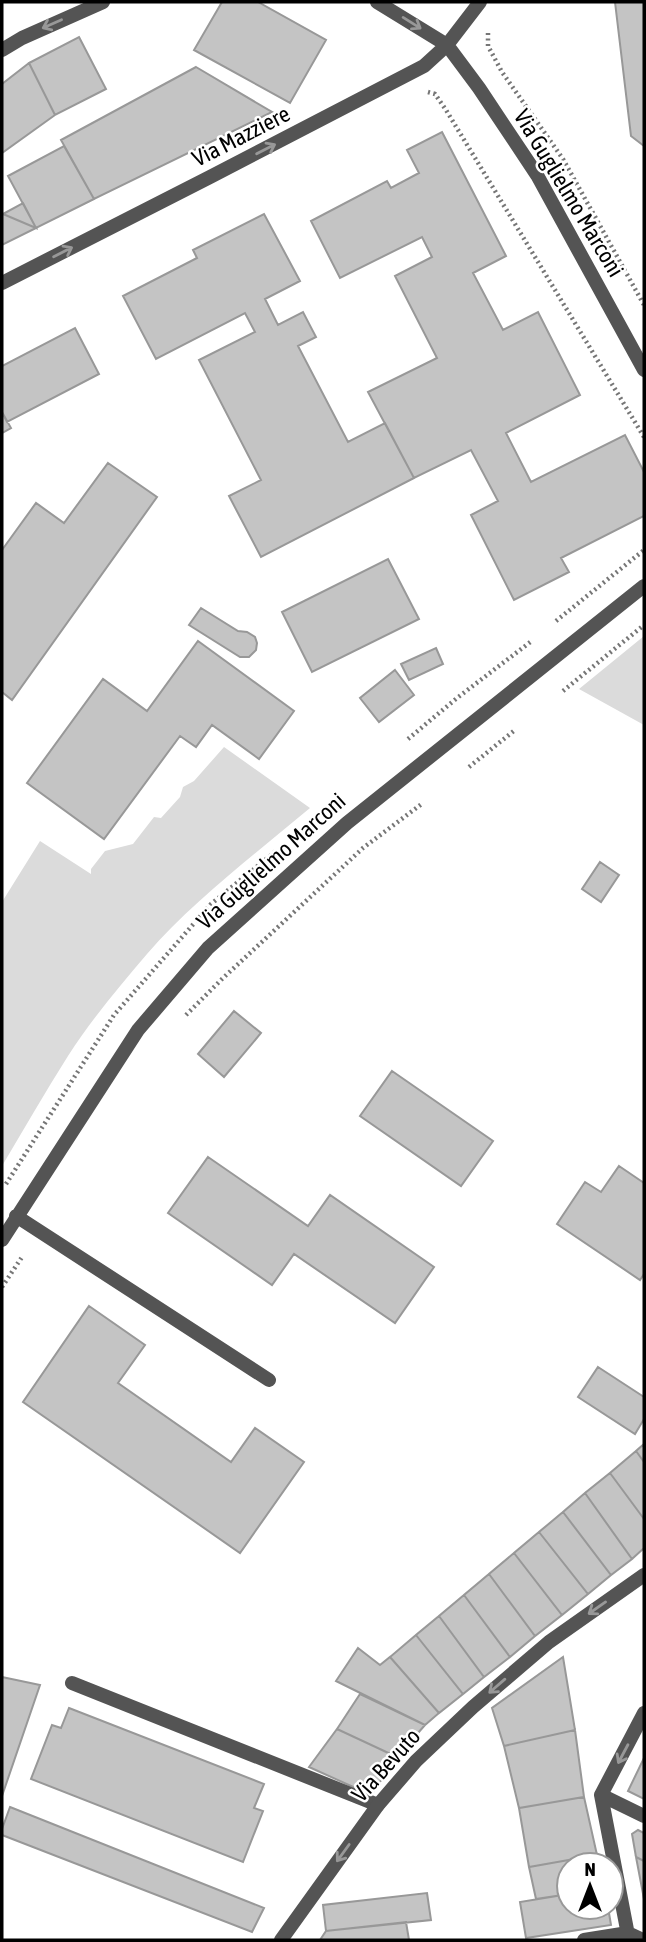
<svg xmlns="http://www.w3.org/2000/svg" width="646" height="1942" viewBox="0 0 646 1942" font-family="'Asap Condensed',sans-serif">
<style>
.green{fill:#dbdbdb}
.building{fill:#c4c4c4;stroke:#989898;stroke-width:2}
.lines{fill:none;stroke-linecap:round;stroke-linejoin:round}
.path{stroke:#767676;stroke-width:4.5;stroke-dasharray:2 3.5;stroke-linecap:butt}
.service{stroke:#545454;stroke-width:14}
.minor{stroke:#545454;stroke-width:14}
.oneway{stroke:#989898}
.labels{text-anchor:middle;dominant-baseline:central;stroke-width:5;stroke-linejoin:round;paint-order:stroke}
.street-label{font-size:23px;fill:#000;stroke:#fff}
</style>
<rect width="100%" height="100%" fill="#fff"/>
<path class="green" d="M644 636V725L579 689Z
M224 747 310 808C254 855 194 900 147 954 119 987 91 1020 68 1056 45 1092 24 1129 2 1166V902L40 841 91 874V869L105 851 133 844 154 817 161 818 180 797 183 787 194 781Z"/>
<path class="building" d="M222 2H258L326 40 290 103 194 50Z
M615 2H644V146L631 136Z
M79 37 106 89 55 115 29 63Z
M29 63 55 115 2 153V84Z
M196 67 272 112 94 199 61 140Z
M442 132 506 256 473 273 503 330 538 312 580 395 506 433 531 482 625 435 644 472V516L561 558 569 572 514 600 471 515 498 501 471 450 414 478 368 392 437 358 395 276 432 257 422 237 340 278 311 221 387 181 391 188 419 173 407 150Z
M64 146 94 199 36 228 8 176Z
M23 203 36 228 3 214Z
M2 214H3L36 228 2 245Z
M264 214 300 281 265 299 278 325 303 312 316 337 298 346 348 442 385 423 414 478 261 557 229 496 261 480 199 360 255 332 245 313 156 359 123 296 197 258 193 250Z
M75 328 99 374 7 422 2 412V366Z
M2 412 11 428 2 433Z
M108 463 157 497 12 700 2 692V550L36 503 64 523Z
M388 559 419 619 312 672 282 612Z
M201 608 238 631 247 632 255 637 257 643 256 650 249 657H240L189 625Z
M198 641 294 711 259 759 212 725 196 747 180 736 104 839 27 783 103 679 147 711Z
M436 648 443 664 409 680 401 664Z
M395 670 414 695 379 722 360 698Z
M600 862 619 875 601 902 582 889Z
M234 1011 261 1033 224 1077 198 1054Z
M392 1071 493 1141 461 1186 360 1116Z
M208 1157 308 1226 330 1195 434 1267 395 1323 294 1254 272 1285 168 1213Z
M619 1166 644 1183V1274L640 1280 557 1224 585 1182 601 1192Z
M89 1306 145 1345 118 1383 231 1462 255 1428 304 1462 240 1553 23 1402Z
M598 1367 644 1397V1419L635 1434 578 1397Z
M644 1444V1462L636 1451Z
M636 1451 644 1462V1519L610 1473Z
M610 1473 644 1519V1548L632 1559 585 1493Z
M585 1493 632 1559 611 1575 563 1512Z
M563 1512 611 1575 588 1594 539 1532Z
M539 1532 588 1594 562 1615 514 1553Z
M514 1553 562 1615 535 1636 489 1574Z
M489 1574 535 1636 510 1657 464 1595Z
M464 1595 510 1657 484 1677 439 1616Z
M439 1616 484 1677 463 1694 416 1635Z
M416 1635 463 1694 439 1713 390 1657Z
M358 1648 380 1665 390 1657 439 1713 425 1725 336 1681Z
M563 1657 575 1730 504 1746 492 1708Z
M2 1677 40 1685 2 1796Z
M360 1694 425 1725 397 1757 337 1729Z
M69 1708 264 1784 254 1808 263 1811 243 1862 31 1779 52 1725 61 1728Z
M337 1729 397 1757 371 1795 309 1767Z
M575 1730 584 1797 519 1808 504 1746Z
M644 1758V1799L628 1791Z
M584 1797 597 1855 529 1867 519 1808Z
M10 1807 264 1908 252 1932 2 1835V1829Z
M638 1830 644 1833V1861L636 1857 632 1834Z
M597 1855 599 1865H569V1894L536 1899 529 1867Z
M636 1857 644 1861V1899Z
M427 1893 431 1920 326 1931 323 1905Z
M569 1894V1907H608L611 1925 526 1938 520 1902Z
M406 1922 409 1940H320L326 1931Z"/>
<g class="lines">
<path class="path" d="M488 33V46L502 72 563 159 644 305
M428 92 435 94 446 110 644 437
M556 621 644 550
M563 691 644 625
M408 739 457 698 533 640
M469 767 515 730
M186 1015 222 979 363 848 423 803
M6 1184 114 1015 211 904 276 851
M2 1287 22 1257"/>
<path class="service" d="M72 1683 378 1805"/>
<path class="minor" d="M377 2 447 45 479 88 537 175 644 370
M2 50 22 38 103 2
M2 283 210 177 424 66 447 45 480 2
M16 1216 269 1380
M2 1240 138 1030 208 948 347 823 644 586
M601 1795 629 1940
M601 1795 644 1713
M601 1795 644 1816
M281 1940 378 1805 416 1761 473 1707 549 1642 644 1575
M584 1940 628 1933 643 1940"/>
</g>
<defs><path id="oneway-shaft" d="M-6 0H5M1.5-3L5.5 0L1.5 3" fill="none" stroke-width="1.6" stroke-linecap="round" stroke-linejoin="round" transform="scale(1.75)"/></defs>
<g class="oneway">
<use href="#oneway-shaft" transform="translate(412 23) rotate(32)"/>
<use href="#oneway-shaft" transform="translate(52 24) rotate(156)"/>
<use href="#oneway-shaft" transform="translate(266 149) rotate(-27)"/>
<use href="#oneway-shaft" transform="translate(63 252) rotate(-27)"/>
<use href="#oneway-shaft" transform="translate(597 1608) rotate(145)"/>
<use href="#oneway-shaft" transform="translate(497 1686) rotate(139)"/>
<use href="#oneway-shaft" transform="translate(623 1754) rotate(118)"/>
<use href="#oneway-shaft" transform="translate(343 1853) rotate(126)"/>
</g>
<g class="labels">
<g class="street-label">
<text transform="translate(241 136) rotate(-27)">Via Mazziere</text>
<text transform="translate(569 193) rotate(59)">Via Guglielmo Marconi</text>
<text transform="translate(271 861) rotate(-42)">Via Guglielmo Marconi</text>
<text transform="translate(386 1765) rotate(-48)">Via Bevuto</text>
</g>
</g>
<rect width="646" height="1942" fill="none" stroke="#000000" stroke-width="7"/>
<g transform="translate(590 1886)"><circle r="33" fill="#ffffff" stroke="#999999" stroke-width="2"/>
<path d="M0-5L12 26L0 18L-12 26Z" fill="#000000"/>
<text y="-10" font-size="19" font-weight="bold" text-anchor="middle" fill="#000000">N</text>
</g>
</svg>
